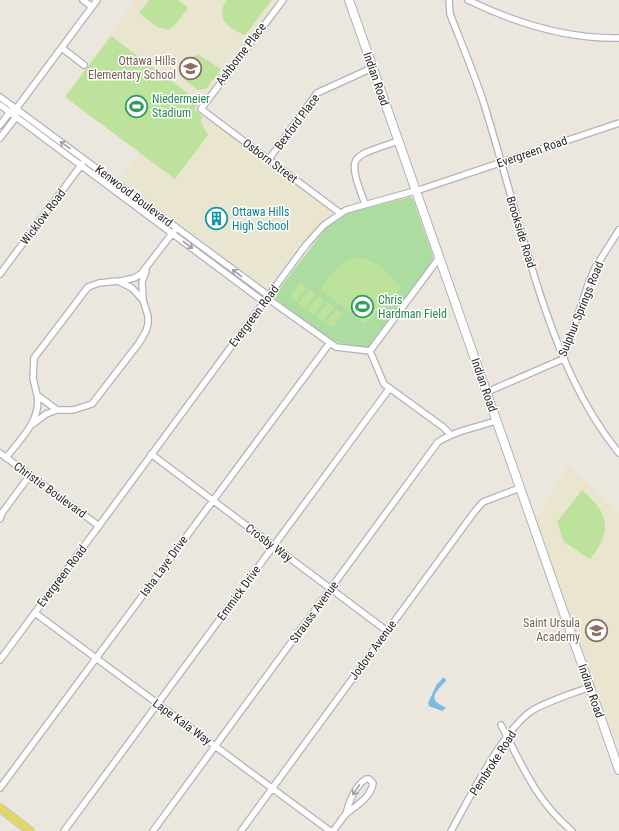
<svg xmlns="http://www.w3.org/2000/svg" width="619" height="831" viewBox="0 0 619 831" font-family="'Roboto Condensed',sans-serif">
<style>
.education{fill:#eae5cf}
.green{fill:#addca0}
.pitch{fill:#bce29c}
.water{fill:#7bbae2}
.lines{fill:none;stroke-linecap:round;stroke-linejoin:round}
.street-casing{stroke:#b1b2bc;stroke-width:8}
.secondary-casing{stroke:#b1b2bc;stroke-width:10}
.primary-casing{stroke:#c8c8c8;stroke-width:10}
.street{stroke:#fff;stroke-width:5.5}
.secondary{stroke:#fff;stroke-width:8}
.primary{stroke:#e2d56b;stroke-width:8}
.oneway{stroke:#9f9f9f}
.labels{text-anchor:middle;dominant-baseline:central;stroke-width:3;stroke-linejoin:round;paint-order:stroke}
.street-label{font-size:12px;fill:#2a2a2a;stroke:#fff}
.education-label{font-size:12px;fill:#785e54;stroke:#fff;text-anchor:end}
.leisure-label{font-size:12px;fill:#27864d;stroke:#fff;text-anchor:start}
.culture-label{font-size:12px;fill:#0d838f;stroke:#fff;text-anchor:start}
</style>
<rect width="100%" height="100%" fill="#ebe7de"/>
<path class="education" d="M135 0H276L199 107 330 209 331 213 268 290 120 179 140 152 64 95Z
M568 465 619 513V739L613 741 536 521Z"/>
<path class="green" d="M410 197 413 199 433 256V260L368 347 351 346 330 340 273 297 330 223 345 214Z"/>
<path class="pitch" d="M149 0H178L188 8 175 25 168 30 157 27 139 13Z
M227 0H272L245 35C229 29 214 18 227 0Z
M111 36 197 100 198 103 194 109 202 117 201 122 208 135 175 179 65 97Z
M199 55 221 69 206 89 198 90C189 84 182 80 181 70L190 57Z
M359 257C379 262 388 272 401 288L365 324 321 290C330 274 340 261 359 257Z
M300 282 307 288 296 302 290 297Z
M309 289 316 294 305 309 298 304Z
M318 296 325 301 314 315 307 310Z
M327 302 334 307 323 322 316 317Z
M336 309 343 314 332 328 325 323Z
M582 490C609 513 613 530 590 559L564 542 557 522Z"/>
<path class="water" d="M443 678H445L446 681C442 685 432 694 435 700 437 704 444 706 446 708L442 711 429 706 428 703 437 684Z"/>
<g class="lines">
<defs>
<path id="street" d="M83 0 92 7
M283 0 201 109 340 213
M449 0 450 14C462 45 475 75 485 107 504 169 520 232 540 294 559 351 580 405 619 453
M468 0C515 23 566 39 619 38
M62 48 84 65
M0 97 269 296
M0 105 264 302
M0 125 10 112 16 109 97 0
M0 138 16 117V114
M269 159 317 93 372 68
M365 204C346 153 350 158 398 141
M0 274 82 164
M118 281 132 288 143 300 148 316V324L146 331 139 343 92 404 73 410H57L37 395 33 378 34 358 88 287 99 283Z
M121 281 134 278 141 274 174 231
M267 298 336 347 370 351
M143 300 142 282 146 271
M370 351 384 384 443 427 450 434
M370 351 439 258
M487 392 563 359 589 282 595 268 619 230
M33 424 46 414 57 410
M0 453 99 526
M151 454 387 631
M6 458C20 439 42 420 37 395
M0 519 2 513 30 475
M35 613 330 831
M0 660 306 245 324 225 346 210 422 189 619 123
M501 725C522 765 536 801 572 831
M0 788 329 344
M64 831 389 389
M153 831 438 442C455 431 477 427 496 421
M241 831 475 511 483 502 520 488
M333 831C338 825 342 818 347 813 357 805 371 797 373 783L369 779H366C355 786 349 802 346 814
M451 831C469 799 504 728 533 710 551 700 571 694 590 687"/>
<path id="secondary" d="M349 0 619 770"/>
<path id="primary" d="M0 808 30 831"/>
</defs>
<use href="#street" class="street-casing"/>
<use href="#secondary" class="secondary-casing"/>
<use href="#primary" class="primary-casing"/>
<use href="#street" class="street"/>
<use href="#secondary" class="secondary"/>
<use href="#primary" class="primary"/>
</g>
<defs><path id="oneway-shaft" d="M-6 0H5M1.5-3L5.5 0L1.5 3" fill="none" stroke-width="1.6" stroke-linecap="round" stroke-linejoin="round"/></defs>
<g class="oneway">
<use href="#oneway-shaft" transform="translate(65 145) rotate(-145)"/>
<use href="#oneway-shaft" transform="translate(188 245) rotate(37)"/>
<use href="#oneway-shaft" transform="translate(237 273) rotate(-143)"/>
<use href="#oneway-shaft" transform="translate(356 790) rotate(124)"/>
</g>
<defs>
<symbol id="school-ring" viewBox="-11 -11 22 22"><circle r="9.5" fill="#fff" stroke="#8d6e63" stroke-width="1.5"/><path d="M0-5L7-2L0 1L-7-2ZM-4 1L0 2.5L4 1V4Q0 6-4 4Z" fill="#8d6e63"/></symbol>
<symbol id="stadium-ring" viewBox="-11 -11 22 22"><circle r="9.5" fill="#fff" stroke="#2e9e5b" stroke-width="1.5"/><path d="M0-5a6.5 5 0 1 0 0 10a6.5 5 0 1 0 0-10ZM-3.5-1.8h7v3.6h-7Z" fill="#2e9e5b"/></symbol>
<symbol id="building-ring" viewBox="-11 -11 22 22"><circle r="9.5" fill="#fff" stroke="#0f9aa8" stroke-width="1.5"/><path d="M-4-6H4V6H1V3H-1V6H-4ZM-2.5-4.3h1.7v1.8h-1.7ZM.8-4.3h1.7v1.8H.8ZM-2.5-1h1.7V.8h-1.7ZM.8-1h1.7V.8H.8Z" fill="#0f9aa8"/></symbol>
</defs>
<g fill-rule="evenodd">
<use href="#school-ring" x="178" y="56" width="25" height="25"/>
<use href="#stadium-ring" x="124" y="94" width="25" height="25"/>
<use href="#building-ring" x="204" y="206" width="25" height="25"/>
<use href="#stadium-ring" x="350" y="294" width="25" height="25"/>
<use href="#school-ring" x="584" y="618" width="25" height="25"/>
</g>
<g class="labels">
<g class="street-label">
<text transform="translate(241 54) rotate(-53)">Ashborne Place</text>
<text transform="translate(376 79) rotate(71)">Indian Road</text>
<text transform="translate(297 122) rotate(-53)">Bexford Place</text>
<text transform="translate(532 152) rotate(-19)">Evergreen Road</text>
<text transform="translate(270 161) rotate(37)">Osborn Street</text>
<text transform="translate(134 196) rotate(37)">Kenwood Boulevard</text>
<text transform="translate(43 217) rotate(-53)">Wicklow Road</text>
<text transform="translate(521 232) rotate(73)">Brookside Road</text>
<text transform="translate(581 309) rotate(-68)">Sulphur Springs Road</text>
<text transform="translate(254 316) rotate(-53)">Evergreen Road</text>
<text transform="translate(484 385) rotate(71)">Indian Road</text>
<text transform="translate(50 490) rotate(36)">Christie Boulevard</text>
<text transform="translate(269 543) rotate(37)">Crosby Way</text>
<text transform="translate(164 566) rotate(-54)">Isha Laye Drive</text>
<text transform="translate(62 576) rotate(-53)">Evergreen Road</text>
<text transform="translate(239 593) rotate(-54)">Emmick Drive</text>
<text transform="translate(314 612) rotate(-54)">Strauss Avenue</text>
<text transform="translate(373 650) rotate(-54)">Jodore Avenue</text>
<text transform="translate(591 691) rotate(71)">Indian Road</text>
<text transform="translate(182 722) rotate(36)">Lape Kala Way</text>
<text transform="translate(493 763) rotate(-57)">Pembroke Road</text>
</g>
<g class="education-label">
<text x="176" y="61">Ottawa Hills<tspan x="176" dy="14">Elementary School</tspan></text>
<text x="580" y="623">Saint Ursula<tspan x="580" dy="14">Academy</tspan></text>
</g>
<g class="leisure-label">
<text x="152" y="99">Niedermeier<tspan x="152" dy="14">Stadium</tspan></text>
<text x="378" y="300">Chris<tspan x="378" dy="14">Hardman Field</tspan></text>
</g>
<g class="culture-label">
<text x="232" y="212">Ottawa Hills<tspan x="232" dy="14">High School</tspan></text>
</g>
</g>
</svg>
